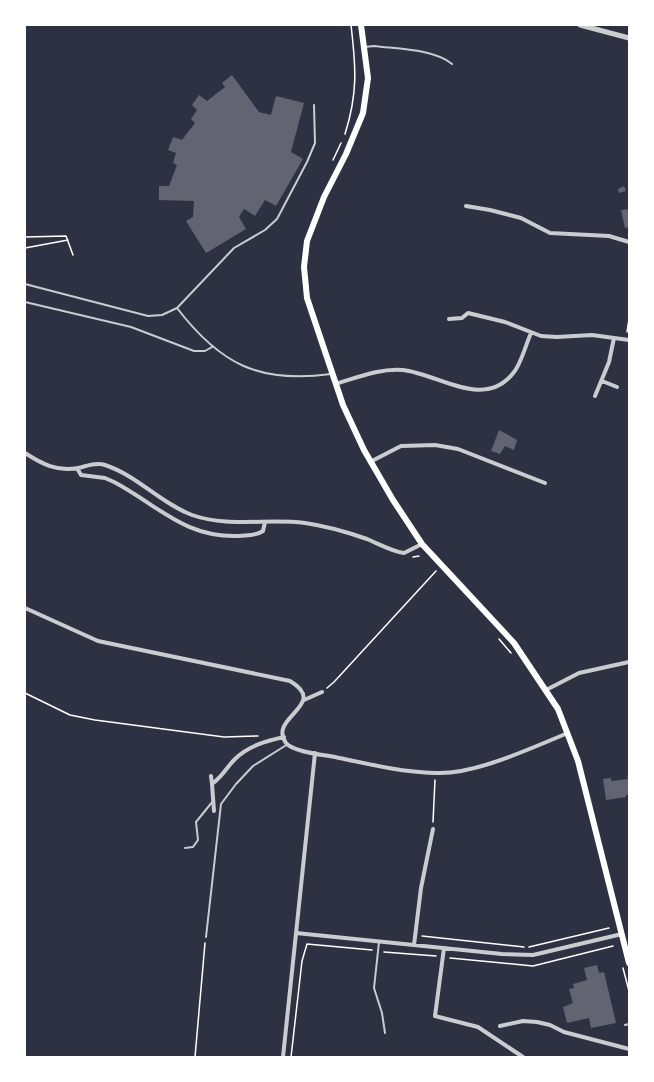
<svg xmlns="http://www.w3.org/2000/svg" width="654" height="1082" viewBox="0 0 654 1082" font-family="Merriweather,serif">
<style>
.building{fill:#626471}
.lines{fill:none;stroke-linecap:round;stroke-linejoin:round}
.path{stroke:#fff;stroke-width:1.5}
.service{stroke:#caccd0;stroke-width:2}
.minor{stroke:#caccd0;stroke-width:4}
.tertiary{stroke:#caccd0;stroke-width:5}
.secondary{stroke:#fff;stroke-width:6}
</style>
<rect width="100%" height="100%" fill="#2d3142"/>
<path class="building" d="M232 75 259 112 271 115 276 96 304 103 291 152 303 159 276 206 265 200 255 216 244 209 239 217 246 229 206 253 186 221 193 217 194 201 159 200V186H169L177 165 173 163 176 153 168 150 173 137 182 140 195 123 191 119 197 110 192 105 199 95 207 101 225 87 222 83Z
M624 186 626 191 619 193 618 189Z
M629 209V227L625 228 621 210Z
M499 430 517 440 514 450 505 446 500 454 491 451Z
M629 775V795H626V797L606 800 603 779 611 778V781L628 779 627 776Z
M597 965 599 973 604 972 616 1023 591 1028 589 1018 567 1023 563 1007 573 1003 569 989 574 988 573 984 587 980 584 968Z"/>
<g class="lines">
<path class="path" d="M345 134C358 93 356 67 351 25
M333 160 341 143
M25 237 66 236 73 255
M25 248 68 240
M627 332 629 319
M413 557 419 556
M499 639 511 653
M327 688 334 682 436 571
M25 693 70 715 95 720 224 737 258 736
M433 822 435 780
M422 936 524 947
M529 947 609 928
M384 952 436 956
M450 958 533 966 613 946
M623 968 629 991
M195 1057 205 943
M291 1057 302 961 307 944 372 950"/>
<path class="service" d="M365 47 374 46C397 49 434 49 452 64
M25 284 148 316 162 315 177 308 234 248 265 230 277 219 307 162 315 143 314 105
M25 302 131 327 194 351H205L212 347
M177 308C220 364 259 384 331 374
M185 848 193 847 198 840 196 822 213 801
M206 937 221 804 236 784 253 766 288 744
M379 942 374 988 382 1013 385 1033
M625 1025 629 1024"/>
<path class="minor" d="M466 206 490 210 521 218 550 233 609 236 629 242
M449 319 462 318 468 313 505 322 541 336 557 337 592 335 629 340
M602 381 617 387
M335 384C356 378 380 368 403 370 439 374 485 411 514 372 521 364 526 344 531 333
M595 396 609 362 614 338
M25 453C42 464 57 472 78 468 87 466 96 462 105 465 138 476 160 503 192 515 229 528 267 518 305 523 326 526 347 532 367 539 379 544 391 551 404 553L422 544
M370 462 401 446 435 445 458 449 545 483
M77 468 81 475 105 478 114 482C158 505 184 538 239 536 247 535 256 536 263 531L265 522
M25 608 98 641 290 681C330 705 267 717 286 743 293 752 324 755 335 757 368 764 402 772 435 773 475 775 531 748 568 733
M546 690 579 673 629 662
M304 700 322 692
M211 776 212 784
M214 811 212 784C223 776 226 768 235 759 248 746 266 741 284 737
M296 933 502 954 533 955 622 934
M414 945 421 888 433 829
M444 948 435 1016 478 1027 523 1057
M500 1026 523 1021 537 1022 550 1025 564 1032 629 1049
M283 1057 315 753"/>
<path class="tertiary" d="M580 25 629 38"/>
<path class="secondary" d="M361 25 368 78 363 113 346 154 324 197 307 241 304 267 307 298 343 405 364 450 393 500 422 544 514 643 558 709 578 761 629 963"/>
</g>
<rect width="654" height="1082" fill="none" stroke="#ffffff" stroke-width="52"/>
</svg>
